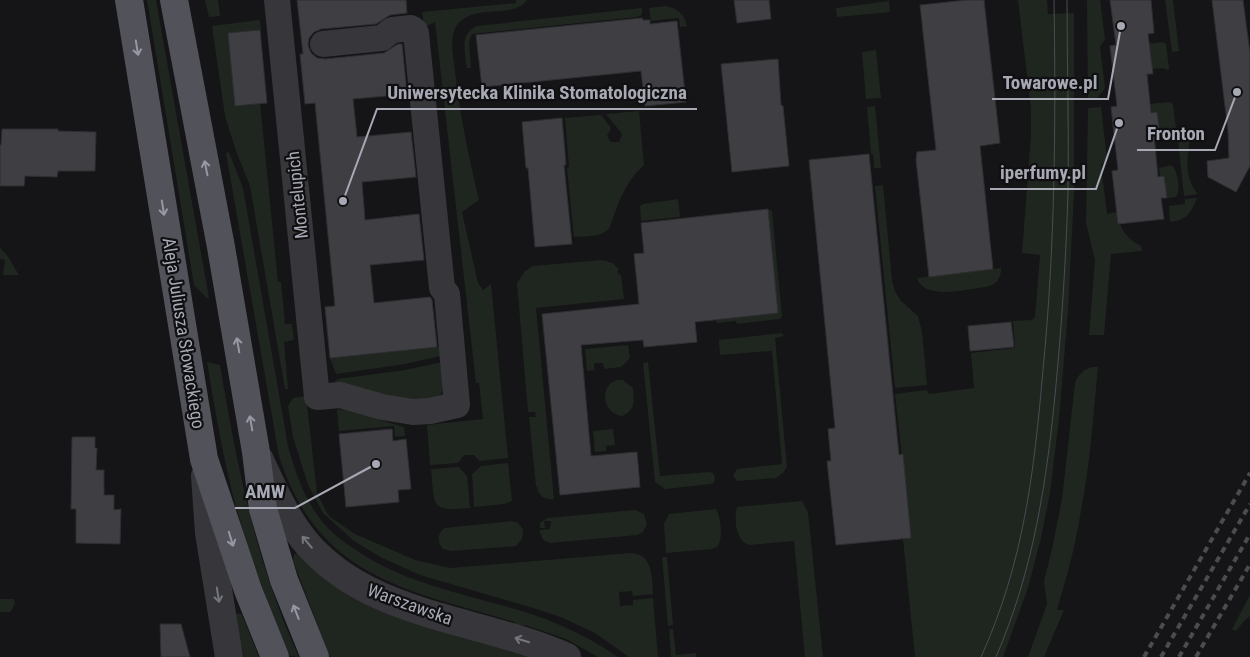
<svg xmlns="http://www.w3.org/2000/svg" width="1250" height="657" viewBox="0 0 1250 657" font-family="'Roboto Condensed',sans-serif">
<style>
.green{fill:#1f2620}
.building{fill:#3f3f43;stroke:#2f2e32}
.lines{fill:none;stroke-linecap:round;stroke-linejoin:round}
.minor{stroke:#36363b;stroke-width:26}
.tertiary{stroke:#36363b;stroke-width:28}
.primary{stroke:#52525a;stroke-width:28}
.tram{stroke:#4b4c52;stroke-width:1}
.rail{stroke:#4b4c52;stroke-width:4;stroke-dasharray:6 5;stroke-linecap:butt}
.oneway{stroke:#9698a3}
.oneway2{stroke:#74767e}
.labels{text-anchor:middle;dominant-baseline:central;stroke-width:4.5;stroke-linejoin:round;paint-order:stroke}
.street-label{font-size:18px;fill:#a7aab5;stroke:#100f11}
.leader{fill:none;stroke:#a7aab5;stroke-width:2}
.callout-dot{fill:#a7aab5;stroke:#100f11;stroke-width:2}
.callout-label{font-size:19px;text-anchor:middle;font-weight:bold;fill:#a7aab5;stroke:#100f11;stroke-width:4.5;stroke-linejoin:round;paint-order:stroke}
</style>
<rect width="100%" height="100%" fill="#151416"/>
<path class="green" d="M147 0H156L209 298H207L194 285Z
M205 0H218L220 16 209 17Z
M516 0H527C515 17 484 7 467 17 461 20 456 24 454 31 450 44 454 59 455 72 460 116 469 157 479 200L462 212 478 283 483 290 491 284 508 458 479 461 474 455H464L458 463 430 465 427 425 483 419 479 383H476L435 22 424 28 422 12 516 3Z
M1018 0H1047L1048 14 1074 13V193L1068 311 1059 419 1050 493 1041 538 1028 588 1003 657H915L903 539 911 538 895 394 927 390 929 394 974 388 971 353 1015 348 1013 321 1032 320 1035 317 1040 255 1022 253 1031 136V109Z
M1087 0H1100L1105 39 1100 47 1105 88 1097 98 1088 99Z
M1165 0H1173L1179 51 1172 52Z
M889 1 890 12 837 17 836 8Z
M666 6C677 8 685 15 687 26L680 27 679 18 651 21 649 8Z
M642 8V15L636 17 472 34 469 42 471 68H467C465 53 459 33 477 26Z
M260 20 261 30 229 33 235 106 260 103 278 282H281L285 324H292L294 340 284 342 288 389H285L250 186 236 151 225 116 212 26Z
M1163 42 1166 44 1169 68 1168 70 1163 68 1152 69 1147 44Z
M876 50 881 98 866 99 862 52Z
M1170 102 1173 104 1176 129 1173 133 1160 134 1157 112 1151 113 1150 104Z
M875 106 881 168H874L873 154H871L867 107Z
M1101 107 1107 159 1101 165 1107 214 1117 212C1119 227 1126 239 1141 246L1142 251 1111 254 1104 335H1089L1095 260 1086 223 1088 108Z
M639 111 644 165C625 182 618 204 610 227 602 238 586 236 574 237L567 168 569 167 565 118 601 115 611 128 607 136 611 142H619L622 134 606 114Z
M1190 139C1187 159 1184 178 1198 194L1184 196 1178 141Z
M229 152 243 188 288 446C296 475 306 504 327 527 334 535 344 542 353 548 408 587 475 595 537 616 566 626 593 640 618 657H598L566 639 525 625V626L515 624V622C407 590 318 578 279 456L226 153Z
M1172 165C1178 172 1181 190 1176 197L1167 198 1164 176H1160L1159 168Z
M883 185 892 281 895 291 901 301 918 316 922 332 927 385 895 388 875 186Z
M1197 198C1191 213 1187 220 1170 222L1169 206 1185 204V199Z
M678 199 680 217 641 221 640 206 643 204Z
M768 209 772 211 782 316 780 319 737 324 736 321 717 323 716 320 778 313Z
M0 248 7 255 19 275H3L5 260 0 259Z
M602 260 613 263 619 270 617 271 619 275 621 274 624 299 536 308 554 499C546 500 540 497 537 489L538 488 536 486 529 417H536L535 412H528L517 283 525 271 533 266Z
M1001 268C1001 279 996 285 986 287 967 289 924 301 917 278Z
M781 333 784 336 775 338 787 467 783 473 776 478 737 481 733 476 737 469 782 464 772 351 720 355 719 340Z
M628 345 630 358 621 367 604 369 603 363H594V370L587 371 585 349Z
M440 347 441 356 405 364 336 374 330 358Z
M447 361 444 384 440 397 423 404 334 383 338 379 405 370Z
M207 362 220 365C237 465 256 564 299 657L290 656C272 613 254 569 241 524 225 471 216 416 207 362Z
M648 362 660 476 709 472 713 473 715 477 714 483 711 484 665 489 655 482 643 363Z
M1093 367H1098C1093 417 1090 467 1080 516 1075 548 1066 579 1057 610H1064L1044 657H1028L1047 604 1044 581 1052 549 1062 499 1075 383C1078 374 1084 369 1093 367Z
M617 380H623L633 388C634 402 636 408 623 416 603 415 598 386 617 380Z
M306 396 317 493 326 511 330 517 355 534 415 560 450 568 630 553C653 554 652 576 653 594L633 596 632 591 619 592 620 606 633 605V600L653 598 658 657H629L595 633 563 618 540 610 420 575 382 558 354 541 323 513 308 485 293 437 288 406 293 398Z
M337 409 349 411 404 427 405 436 395 437 394 426 339 431Z
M613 429 615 445 606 446V451L595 452 593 431Z
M508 463 512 501 504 504 474 507 472 474 481 466Z
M459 467 467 476 470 508C429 512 435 506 431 469Z
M802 501 808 512 823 657H805L794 541 749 545C735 540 734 520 737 507Z
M716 509C721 518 723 537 718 546L712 549 666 553 664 524 669 514Z
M635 510 644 514 647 524 643 532 637 535 550 543 543 540 539 530 550 529 551 521H544L545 528H540V523L547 518Z
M512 521 518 523 523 529 522 539 516 546 452 551 443 549C437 543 437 533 445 528Z
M297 553 300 555 532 657H330L293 561 294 555Z
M662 557H667L673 625 668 626Z
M1250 595V616L1244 621 1236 631 1232 629Z
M0 599H14C16 604 13 608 10 612H0Z
M238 613 242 615 259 657H244L234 617Z
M669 629H673L676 655 696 653V657H671Z"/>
<path class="building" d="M297 0H406L407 13 390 15 376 24 321 29 314 32 309 38 308 45 311 53 317 58 325 59 384 53 398 44H402L407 94 353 99 357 137 411 132 416 177 362 182 365 220 419 214 424 260 370 265 374 303 430 297 432 300 437 347 330 358 325 307 335 306 315 103 305 104 300 54H303Z
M734 0H769L771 19 737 23Z
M967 0H984L1000 143 980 146 993 269 929 277 916 160 917 152 936 150 920 5Z
M1110 0H1151L1154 33 1148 34 1153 74H1147L1151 113 1157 112 1160 134 1154 135 1158 177 1164 176 1167 198H1161L1164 219 1118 224 1112 171 1118 170 1111 107 1117 106 1110 46 1116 45Z
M1212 0H1243L1250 53V166L1236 192 1208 177 1207 161 1229 158 1228 131Z
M642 18 643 20H650V24L677 21 686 102 645 106 641 71 482 87 476 35Z
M260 30 267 103 235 106 228 33Z
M778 59 781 105 783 106 789 166 732 172 721 64Z
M562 118 566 165H564L572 244 535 247 528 168H526L522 122Z
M2 129H58V131L96 132 95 171H58L57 177 25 176 24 186H0V145H1Z
M869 154 899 455 903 454 911 538 836 545 827 461H831L828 429 835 428 809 160Z
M768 209 778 313 695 322 697 342 644 347 643 340 581 345 591 456 637 452 640 487 560 495 542 314 639 304 634 254 644 253 641 223Z
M1011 322 1014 347 970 351 968 326Z
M392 429 393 441 406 439 411 489 398 490 399 502 346 507 339 434Z
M72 437H95V448H97L96 470H104V495H114V510L121 509 120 544 76 543V509H71Z
M160 624H181L190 657H161Z"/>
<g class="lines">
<path class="minor" d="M277 0 317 397 340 395 382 407 413 412 430 411 457 405 447 294 442 288 416 33 415 31 411 28 392 30 382 38 323 44"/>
<path class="tertiary" d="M260 460C273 488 285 516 304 540 368 618 481 618 567 657
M205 476 209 533 229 657"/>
<path class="primary" d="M129 0 204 459 248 590 275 657
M174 0 221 247 256 452 263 509 284 580 315 657"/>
<path class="tram" d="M981 657C1024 562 1034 472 1043 370 1055 247 1056 124 1054 0
M996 657C1034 569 1047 480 1056 385 1062 321 1066 257 1068 193 1069 128 1067 64 1067 0"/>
<path class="rail" d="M1144 657 1250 473
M1161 657 1250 504
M1179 657 1250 534
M1196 657 1250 564"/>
</g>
<defs><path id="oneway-shaft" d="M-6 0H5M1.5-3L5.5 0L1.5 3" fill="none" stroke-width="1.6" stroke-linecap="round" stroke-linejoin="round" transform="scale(1.25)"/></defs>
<g class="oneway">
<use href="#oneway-shaft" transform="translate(137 48) rotate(81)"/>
<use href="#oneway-shaft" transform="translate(206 168) rotate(-101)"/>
<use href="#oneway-shaft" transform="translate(163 208) rotate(81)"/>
<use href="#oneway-shaft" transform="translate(238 345) rotate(-100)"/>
<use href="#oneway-shaft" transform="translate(251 423) rotate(-100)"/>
<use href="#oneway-shaft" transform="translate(231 539) rotate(73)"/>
<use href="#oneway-shaft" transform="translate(296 612) rotate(-111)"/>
</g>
<g class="oneway2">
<use href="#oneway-shaft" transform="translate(307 542) rotate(-130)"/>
<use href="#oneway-shaft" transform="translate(218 595) rotate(81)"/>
<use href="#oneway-shaft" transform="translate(522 640) rotate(-163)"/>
</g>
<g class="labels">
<g class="street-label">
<text transform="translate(297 195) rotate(-96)">Montelupich</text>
<text transform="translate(184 333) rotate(81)">Aleja Juliusza Słowackiego</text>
<text transform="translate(410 604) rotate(20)">Warszawska</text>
</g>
</g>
<path class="leader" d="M1121 26L1108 99H992M343 201L377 109H697M1237 92L1215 150H1137M1119 123L1096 189H990M376 464L295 508H235"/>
<g class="callout-dot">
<circle cx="1121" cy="26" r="5"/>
<circle cx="343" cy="201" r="5"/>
<circle cx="1237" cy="92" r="5"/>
<circle cx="1119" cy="123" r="5"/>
<circle cx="376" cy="464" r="5"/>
</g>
<g class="callout-label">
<text x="1050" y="89">Towarowe.pl</text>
<text x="537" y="99">Uniwersytecka Klinika Stomatologiczna</text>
<text x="1176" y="140">Fronton</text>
<text x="1043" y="179">iperfumy.pl</text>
<text x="265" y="498">AMW</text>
</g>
</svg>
